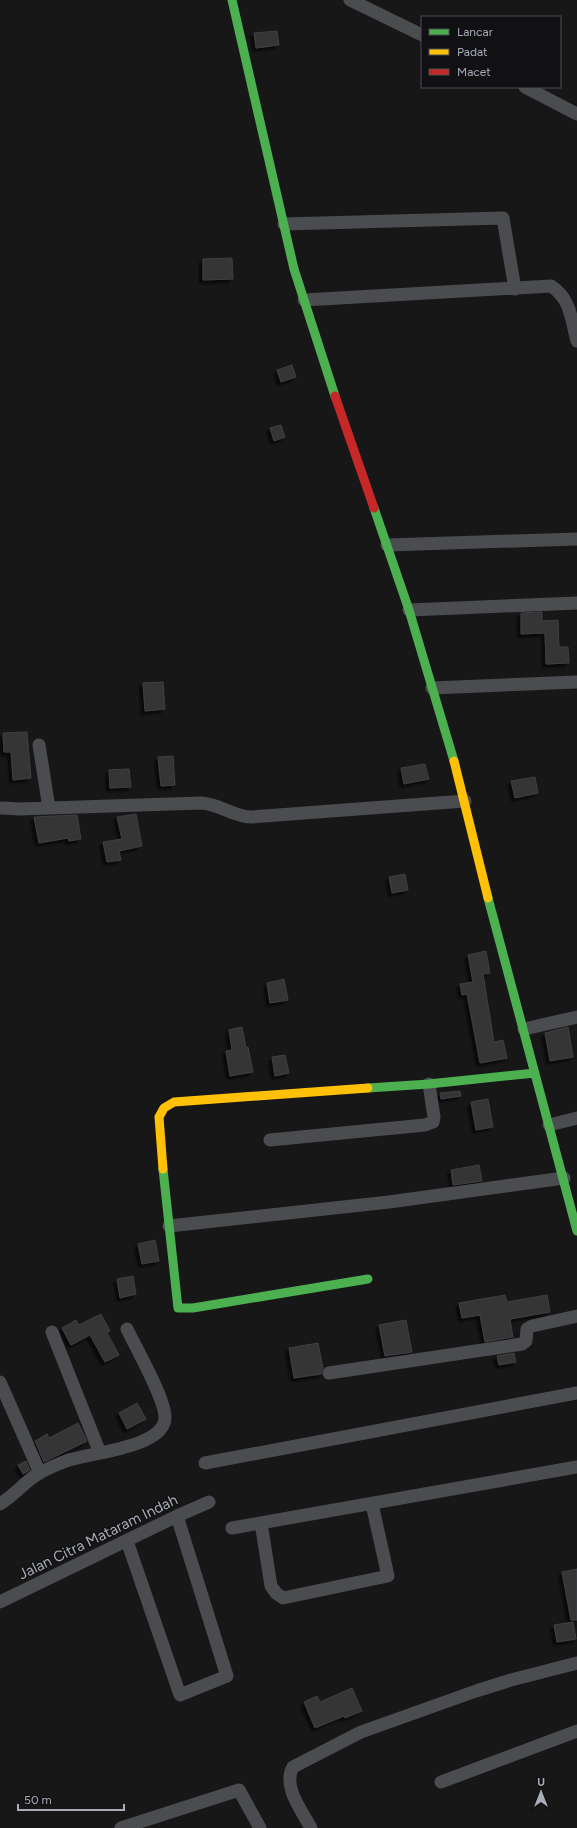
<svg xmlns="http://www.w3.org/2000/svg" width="577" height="1828" viewBox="0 0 577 1828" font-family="Figtree,sans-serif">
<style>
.building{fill:#353536;stroke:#3f4043;filter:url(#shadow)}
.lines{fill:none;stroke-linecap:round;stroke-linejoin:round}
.street{stroke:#4b4c50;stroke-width:13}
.fast{stroke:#4caf50;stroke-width:9}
.slow{stroke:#ffc107;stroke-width:9}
.jam{stroke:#c62828;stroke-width:9}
.labels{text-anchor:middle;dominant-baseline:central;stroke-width:3;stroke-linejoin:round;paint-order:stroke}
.street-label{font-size:15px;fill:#a8adb8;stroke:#111113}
</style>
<defs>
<filter id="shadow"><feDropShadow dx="-3.5" dy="3.5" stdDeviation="1" flood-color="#0009"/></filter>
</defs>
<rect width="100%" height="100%" fill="#171717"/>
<path class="building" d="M277 31 279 45 256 48 254 33Z
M232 258 233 279 203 280V259Z
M292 365 296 377 281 382 277 370Z
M281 425 285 437 274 441 270 428Z
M542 612V621L558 620 559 647H568L569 663 546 664 545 633 521 634V613Z
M163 682 165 709 145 711 143 683Z
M27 732 31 778 13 780 11 752H4L3 733Z
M173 756 175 785 161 786 158 757Z
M425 764 429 779 404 784 401 768Z
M129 769 131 787 110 788 109 770Z
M535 777 538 793 515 798 511 781Z
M136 814 142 846 119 851 121 860 107 862 103 842 122 839 117 817Z
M77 815 81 839 69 841 68 838 39 843 34 817Z
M405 874 408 890 392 893 389 877Z
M486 951 490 973 483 974 494 1042 503 1040 507 1058 480 1063 467 994 462 995 460 984 473 982 468 955Z
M284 979 288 1000 270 1003 267 983Z
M242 1027 246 1048 248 1047 253 1072 230 1076 226 1051 232 1050 229 1030Z
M568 1027 573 1057 550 1061 545 1033Z
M285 1055 289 1073 275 1076 272 1057Z
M460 1091 461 1096 441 1099 440 1093Z
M488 1099 493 1127 476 1130 471 1102Z
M479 1165 482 1181 453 1185 451 1170Z
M155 1240 159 1261 142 1264 138 1244Z
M133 1276 136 1294 120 1298 117 1279Z
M505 1295 507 1302 547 1295 550 1312 510 1319 513 1337 485 1342 480 1315 462 1318 459 1303Z
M101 1314 110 1331 107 1333 119 1355 105 1362 90 1335 71 1345 62 1328 76 1320 79 1325Z
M406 1320 412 1352 385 1356 379 1325Z
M318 1343 323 1368 321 1374 294 1378 289 1348Z
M514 1353 516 1362 499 1365 497 1356Z
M137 1403 146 1419 127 1429 119 1413Z
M78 1423 87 1441 44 1462 35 1441 47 1434 49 1438Z
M26 1461 30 1470 23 1474 18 1465Z
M577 1569V1620H571L562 1572Z
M573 1622 576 1639 557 1642 554 1625Z
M352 1688 362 1711 345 1718 344 1716 315 1728 304 1702 317 1696 320 1702Z"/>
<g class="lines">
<path class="street" d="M350 0 422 35
M525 87 577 114
M284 224 503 218 515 289
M304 300 551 286C571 299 571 319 577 341
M387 545 577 539
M409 610 577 603
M432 688 577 682
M39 745 49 808
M2 808 19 809 201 803C221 804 233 817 252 817L465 801
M524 1029 577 1017
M549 1125 577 1118
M270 1140 425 1125 433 1122 434 1117 429 1084
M169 1226 389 1202 564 1178
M52 1332 100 1453
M329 1373 522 1344 526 1341 527 1329 532 1326 577 1316
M0 1382 40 1473
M205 1463 577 1393
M0 1504C15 1495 26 1480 41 1472 49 1468 58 1464 66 1461 88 1453 164 1448 165 1418 166 1400 136 1348 127 1329
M261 1523 271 1586 276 1593 283 1598 388 1576 372 1504
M232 1528 577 1467
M127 1541 180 1695 227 1676 177 1516
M0 1602 177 1516 209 1502
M441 1782 577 1731
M121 1828 239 1790 260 1828
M311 1828C302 1811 282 1786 293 1767L361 1732 476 1691 511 1680 577 1663"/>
<path class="fast" d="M232 0 294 269 335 396
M374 508 409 610 454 761
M488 898 577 1231
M368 1088 429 1084 535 1073
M163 1169 178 1308H193L368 1279"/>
<path class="slow" d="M454 761 488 898
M163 1169 159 1117 164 1108 174 1102 368 1088"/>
<path class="jam" d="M335 396 374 508"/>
</g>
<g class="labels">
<g class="street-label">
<text transform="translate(98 1537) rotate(-26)">Jalan Citra Mataram Indah</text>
</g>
</g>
<rect x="421" y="16" width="140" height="72" fill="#111113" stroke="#4d4f55"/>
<rect x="429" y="29" width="20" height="6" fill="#4caf50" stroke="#4d4f55"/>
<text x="457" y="36" font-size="12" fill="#a8adb8">Lancar</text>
<rect x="429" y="49" width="20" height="6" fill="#ffc107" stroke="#4d4f55"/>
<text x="457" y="56" font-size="12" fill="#a8adb8">Padat</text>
<rect x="429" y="69" width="20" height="6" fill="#c62828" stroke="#4d4f55"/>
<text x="457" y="76" font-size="12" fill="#a8adb8">Macet</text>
<g transform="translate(541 1792)" stroke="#111113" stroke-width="3" paint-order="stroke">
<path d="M0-3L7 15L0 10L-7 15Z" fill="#a8adb8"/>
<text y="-6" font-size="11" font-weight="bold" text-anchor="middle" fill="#a8adb8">U</text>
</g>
<path d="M18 1804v6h106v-6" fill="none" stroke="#a8adb8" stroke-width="2"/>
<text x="24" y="1804" font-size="12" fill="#a8adb8" stroke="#111113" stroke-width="3" paint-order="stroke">50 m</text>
</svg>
